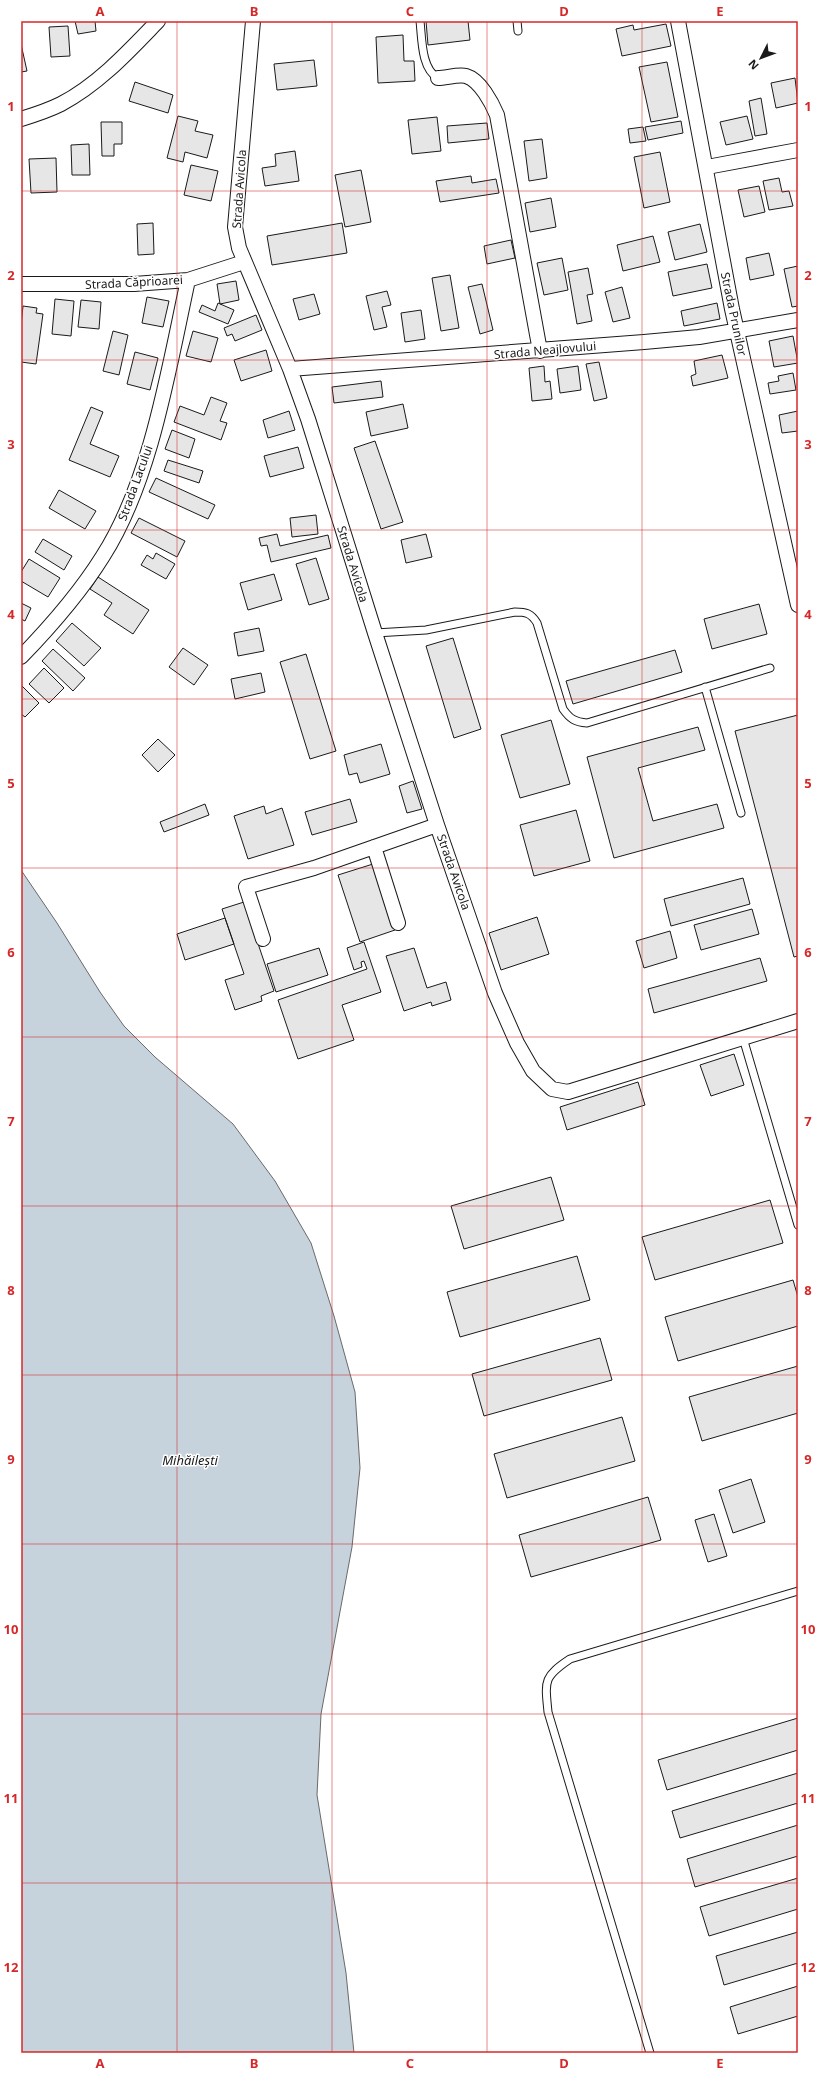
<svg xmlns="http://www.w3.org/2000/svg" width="819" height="2074" viewBox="0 0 819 2074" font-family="'Noto Sans',sans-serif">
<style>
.water{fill:#c6d2dc;stroke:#6a6a6a}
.building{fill:#e6e6e6;stroke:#1a1a1a}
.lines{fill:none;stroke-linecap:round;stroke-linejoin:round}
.lane-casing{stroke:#1a1a1a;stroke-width:9}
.street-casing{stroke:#1a1a1a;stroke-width:16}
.lane{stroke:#fff;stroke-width:7}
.street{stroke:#fff;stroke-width:14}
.grid{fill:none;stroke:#d62828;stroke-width:1;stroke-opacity:0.55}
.labels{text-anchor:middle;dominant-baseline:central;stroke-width:3;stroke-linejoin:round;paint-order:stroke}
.street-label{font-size:12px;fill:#1a1a1a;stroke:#fff}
.water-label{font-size:13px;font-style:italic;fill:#1a1a1a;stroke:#fff}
.neatline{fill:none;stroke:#d62828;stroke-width:1.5}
.grid-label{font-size:13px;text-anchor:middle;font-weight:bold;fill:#d62828}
</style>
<rect width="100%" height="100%" fill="#fff"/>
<path class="water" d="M21 870 57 923 100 992 124 1026 155 1057 233 1124 275 1181 311 1243 334 1316 355 1392 360 1468 352 1547 321 1714 317 1795 346 1973 354 2053H21Z"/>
<path class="building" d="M75 21H95L96 31 78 34Z
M426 21H468L470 40 428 45Z
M666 24 671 46 622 56 616 29 633 25 634 30Z
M68 26 70 56 51 57 49 27Z
M403 35 404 61H414L415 81 378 83 376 37Z
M21 44 27 71 21 72Z
M314 60 317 86 277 90 274 64Z
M667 62 678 117 651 122 639 67Z
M795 78 798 103 776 108 771 83Z
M135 82 173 95 168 113 129 101Z
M761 98 767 134 755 136 749 101Z
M178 116 198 121 195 131 213 135 207 158 185 152 183 162 167 158Z
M747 116 753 139 726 145 720 122Z
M437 117 441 151 412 154 408 120Z
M681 121 683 133 648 140 645 127Z
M101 122H122V144H114V156H102Z
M487 123 489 139 448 143 447 126Z
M643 127 646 141 630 143 628 129Z
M542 139 547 178 529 181 524 141Z
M89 144 90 175H72L71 145Z
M295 151 299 181 265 186 262 168 276 166 275 154Z
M660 152 670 202 644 208 634 157Z
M56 158 57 192 31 193 29 159Z
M191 165 218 171 211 201 184 195Z
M361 170 371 222 345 227 335 175Z
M471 176 472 183 496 179 499 193 440 202 436 181Z
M779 178 782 192 789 191 793 206 769 210 763 181Z
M759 186 765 212 744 217 738 190Z
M551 198 556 227 530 232 525 203Z
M153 223 154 254 138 255 137 224Z
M342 223 347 253 272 265 267 236Z
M700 224 707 252 675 260 668 232Z
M653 236 660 262 623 271 617 245Z
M511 240 515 258 487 264 484 246Z
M769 253 774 275 750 280 746 258Z
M562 258 568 290 544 295 537 263Z
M707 264 712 288 673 296 668 272Z
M798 266V306L792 307 784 269Z
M588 268 593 294 587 295 592 321 577 324 568 272Z
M450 275 459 328 441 331 432 278Z
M236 281 239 300 220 304 217 284Z
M482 284 493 330 480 334 468 287Z
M622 287 630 318 613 322 605 292Z
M387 291 391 305 382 307 387 327 374 330 366 296Z
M314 294 320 314 299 320 293 299Z
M147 297 169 301 163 327 142 323Z
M55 299 74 301 71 336 52 334Z
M81 300 101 302 99 329 78 327Z
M218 303 234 310 228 324 199 312 202 305 215 311Z
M717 303 720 319 684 326 681 311Z
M23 306 37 308 36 313 43 314 36 364 21 362V325Z
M421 310 425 339 405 342 401 313Z
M256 315 262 330 235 341 232 334 227 336 224 328Z
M113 331 128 335 119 375 103 371Z
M193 331 218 338 211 362 186 356Z
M793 336 798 363 774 367 769 341Z
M266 350 272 371 241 381 234 360Z
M135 352 158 358 150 390 127 384Z
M722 355 728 378 693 386 691 376 696 374 694 361Z
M599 362 607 398 594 401 586 364Z
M544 366 545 382 550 381 552 399 532 401 529 368Z
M578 366 581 390 560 393 557 369Z
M793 373 796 390 770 394 768 383 779 381 778 376Z
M381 381 383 397 334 403 332 387Z
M211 397 227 403 220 421 227 423 221 440 174 422 180 406 204 415Z
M403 404 408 428 371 436 366 412Z
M91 407 103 412 90 444 119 456 110 477 69 460Z
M289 411 295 430 268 438 263 420Z
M798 411V431L782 433 779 415Z
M172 430 195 439 189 458 165 449Z
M375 441 403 522 381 529 354 448Z
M298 447 304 468 270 477 264 456Z
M168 460 203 471 199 483 164 471Z
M156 478 215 505 208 519 149 492Z
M59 490 96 511 85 529 49 508Z
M316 515 318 534 292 537 290 518Z
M139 518 185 541 177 557 131 533Z
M277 534 280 546 328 535 331 548 271 562 267 545 261 546 259 538Z
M426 534 432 557 406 563 401 540Z
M43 539 72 556 64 570 35 552Z
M156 553 175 564 166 579 141 565 147 555 153 559Z
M316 558 329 599 309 605 296 564Z
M29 559 60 578 48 597 21 581V572Z
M274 574 282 600 248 610 240 583Z
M98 577 149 610 133 634 104 615 112 603 90 589Z
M21 603 31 608 25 621 21 619Z
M759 604 767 634 712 649 704 619Z
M72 623 101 648 84 666 56 641Z
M259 628 264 651 238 656 234 633Z
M453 638 481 729 454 738 426 646Z
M183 648 208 665 194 685 169 667Z
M53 649 85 678 73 691 42 661Z
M675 650 682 672 573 704 566 681Z
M306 654 336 751 310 759 280 662Z
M44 668 64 688 49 703 29 684Z
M261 673 265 692 235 699 231 679Z
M21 685 39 703 25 717 21 714Z
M798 715V956L794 957 735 731Z
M551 720 570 784 520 798 501 735Z
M698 727 705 750 638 768 653 821 717 804 724 828 614 858 587 757Z
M158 739 175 755 158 772 142 755Z
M381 744 390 774 360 783 357 773 349 775 344 755Z
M413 781 422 809 407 813 399 786Z
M350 799 357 822 312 835 305 812Z
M205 804 209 815 164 832 160 822Z
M264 806 266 814 282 808 294 845 248 859 234 816Z
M576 810 590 861 534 876 520 825Z
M373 864 395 930 360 942 338 875Z
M743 878 750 904 671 926 664 899Z
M244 902 274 991 261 996 262 1001 235 1010 225 980 244 974 222 909Z
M752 909 759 934 701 950 694 925Z
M537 917 549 954 501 970 489 933Z
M225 918 234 944 185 960 177 934Z
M670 931 677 958 644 968 636 941Z
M364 942 381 992 342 1005 354 1040 298 1059 278 1000 367 969 364 961 361 962 362 967 354 970 347 948Z
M319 948 328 975 276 992 267 964Z
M414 948 427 988 446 982 451 1000 432 1006 431 1002 404 1011 386 956Z
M760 958 767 981 654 1013 648 989Z
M734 1054 744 1085 711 1096 700 1065Z
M638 1082 645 1105 567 1130 560 1107Z
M551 1177 564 1220 464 1249 451 1206Z
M770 1200 783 1243 655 1280 642 1237Z
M577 1256 590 1300 460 1337 447 1292Z
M793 1280 798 1297V1326L678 1361 665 1317Z
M600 1338 612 1380 484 1416 472 1374Z
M798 1366V1413L702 1441 689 1397Z
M622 1417 635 1461 507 1498 494 1454Z
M751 1479 765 1522 733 1533 719 1490Z
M648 1497 661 1540 531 1577 519 1535Z
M714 1514 727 1556 708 1562 695 1520Z
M798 1718V1750L667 1790 658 1760Z
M798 1773V1803L680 1838 672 1811Z
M798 1825V1856L695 1887 687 1859Z
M798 1878V1909L709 1936 700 1907Z
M798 1932V1963L724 1985 716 1956Z
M798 1986V2016L738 2034 730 2007Z"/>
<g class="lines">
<defs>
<path id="lane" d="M420 21C422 38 421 69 438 78
M517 21 518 31
M375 633 426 630 515 612C526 612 531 613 537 623L563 709C570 719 575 722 587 723L770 668
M705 687 741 813
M743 1038 798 1225
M650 2053 548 1712C545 1681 543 1677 570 1659L798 1591"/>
<path id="street" d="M253 21 235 227 239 248 290 369 308 419 375 633 437 825 495 993 517 1043 533 1071 552 1089 568 1092 798 1021
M678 21 732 309 798 605
M438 78C446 78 458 74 466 76 480 80 492 103 497 115L540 351
M21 119C34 115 49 110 61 104 99 84 129 51 158 21
M707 167 798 150
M21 284H134L188 280 244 262
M290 369 644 342 699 337 798 320
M21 657C51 626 80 593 103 556 151 481 169 367 188 280
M374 847 398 923
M263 939 246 887 314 868 437 825"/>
</defs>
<use href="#lane" class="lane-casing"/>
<use href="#street" class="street-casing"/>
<use href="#lane" class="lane"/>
<use href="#street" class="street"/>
</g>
<path class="grid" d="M177 21V2053M332 21V2053M487 21V2053M642 21V2053M21 191H798M21 360H798M21 530H798M21 699H798M21 868H798M21 1037H798M21 1206H798M21 1375H798M21 1544H798M21 1714H798M21 1883H798"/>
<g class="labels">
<g class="street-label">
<text transform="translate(239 189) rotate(-86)">Strada Avicola</text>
<text transform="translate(134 282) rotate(-3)">Strada Căprioarei</text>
<text transform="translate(734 314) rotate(78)">Strada Prunilor</text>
<text transform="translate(545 350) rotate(-5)">Strada Neajlovului</text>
<text transform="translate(135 483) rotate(-70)">Strada Lacului</text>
<text transform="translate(353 564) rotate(73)">Strada Avicola</text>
<text transform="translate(454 872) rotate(71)">Strada Avicola</text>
</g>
<g class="water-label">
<text x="190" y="1460">Mihăilești</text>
</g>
</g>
<rect width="819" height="2074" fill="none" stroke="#ffffff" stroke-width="44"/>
<g transform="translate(761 58) rotate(228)" stroke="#ffffff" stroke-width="3" paint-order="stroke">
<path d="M0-3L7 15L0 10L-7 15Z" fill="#1a1a1a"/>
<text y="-6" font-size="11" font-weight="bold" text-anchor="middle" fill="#1a1a1a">N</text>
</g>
<rect x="22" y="22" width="775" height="2030" class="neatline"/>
<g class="grid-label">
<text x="100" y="16">A</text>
<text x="254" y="16">B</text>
<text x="410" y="16">C</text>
<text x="564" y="16">D</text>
<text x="720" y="16">E</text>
<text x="11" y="111">1</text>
<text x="808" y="111">1</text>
<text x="11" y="280">2</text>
<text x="808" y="280">2</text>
<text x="11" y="449">3</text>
<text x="808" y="449">3</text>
<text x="11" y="619">4</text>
<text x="808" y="619">4</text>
<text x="11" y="788">5</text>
<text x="808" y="788">5</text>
<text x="11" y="957">6</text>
<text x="808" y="957">6</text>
<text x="11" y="1126">7</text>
<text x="808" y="1126">7</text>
<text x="11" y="1295">8</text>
<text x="808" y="1295">8</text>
<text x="11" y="1464">9</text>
<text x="808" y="1464">9</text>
<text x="11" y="1634">10</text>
<text x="808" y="1634">10</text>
<text x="11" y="1803">11</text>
<text x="808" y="1803">11</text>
<text x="11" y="1972">12</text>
<text x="808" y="1972">12</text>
<text x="100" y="2068">A</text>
<text x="254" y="2068">B</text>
<text x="410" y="2068">C</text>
<text x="564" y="2068">D</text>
<text x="720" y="2068">E</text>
</g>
</svg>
